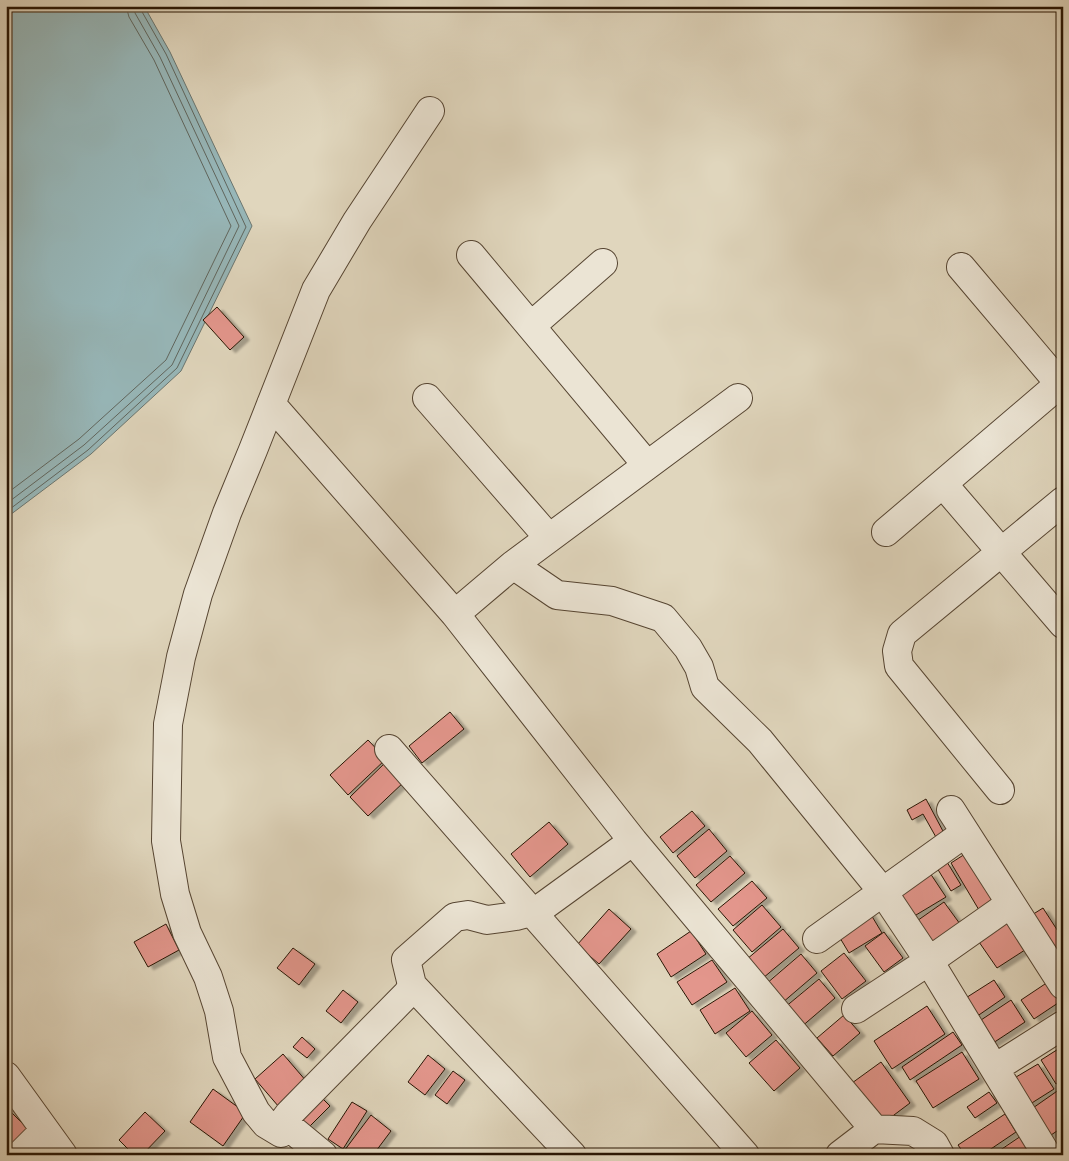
<svg xmlns="http://www.w3.org/2000/svg" width="1069" height="1161" viewBox="0 0 1069 1161" font-family="Vollkorn,serif">
<style>
.water{fill:#97b7b9;stroke:#6b7670}
.lines{fill:none;stroke-linecap:round;stroke-linejoin:round}
.shore{stroke:#60665e;stroke-width:1}
.building{fill:#e3968c;stroke:#281503;filter:url(#shadow)}
.minor-casing{stroke:#564532;stroke-width:30}
.minor{stroke:#ebe4d4;stroke-width:28}
</style>
<defs>
<filter id="shadow"><feDropShadow dx="5.5" dy="3" stdDeviation="1" flood-color="#0004"/></filter>
</defs>
<rect width="100%" height="100%" fill="#e0d6bd"/>
<filter id="stains"><feTurbulence type="fractalNoise" baseFrequency=".004" numOctaves="4"/><feColorMatrix values="0 0 0 0 .2 0 0 0 0 .09 0 0 0 0 .02 0 0 0 .5 -.17"/></filter>
<radialGradient id="worn" r=".72"><stop offset=".6" stop-color="#630" stop-opacity="0"/><stop offset="1" stop-color="#630" stop-opacity=".3"/></radialGradient>
<path class="water" d="M6 6H144L170 52 252 226 181 371 91 454 6 518Z"/>
<g class="lines">
<path class="shore" d="M6 494 79 439 166 360 231 226 154 60 129 17 126 6
M6 504 84 445 172 365 239 226 160 57 135 13 134 6
M6 512 88 450 177 368 246 227 166 54 141 10 140 6"/>
</g>
<path class="building" d="M217 307 244 337 230 350 203 320Z
M450 712 464 729 422 763 409 746Z
M368 740 386 759 348 795 330 775Z
M387 761 405 781 368 816 350 797Z
M926 799 945 835 937 839 923 814 912 820 907 810Z
M692 811 705 826 673 853 660 837Z
M549 822 568 844 530 877 511 854Z
M709 829 727 851 695 878 677 856Z
M965 854 993 902 979 910 951 863Z
M730 856 745 873 711 902 696 885Z
M947 862 961 885 951 891 937 868Z
M930 873 946 897 906 921 891 897Z
M752 881 767 898 733 926 718 909Z
M944 902 960 924 930 945 914 923Z
M762 905 781 927 752 952 733 930Z
M867 908 882 933 849 953 834 928Z
M1043 908 1063 939V975L1027 918Z
M609 909 631 929 599 964 577 945Z
M1010 921 1028 948 997 968 979 942Z
M166 924 179 950 148 967 134 942Z
M783 929 799 948 763 978 747 959Z
M691 931 706 954 671 977 657 954Z
M884 932 903 958 884 972 865 946Z
M293 948 315 964 299 985 277 968Z
M844 953 866 981 842 999 821 971Z
M801 954 817 973 782 1003 766 984Z
M712 960 727 982 692 1005 677 982Z
M819 979 835 998 800 1028 784 1008Z
M994 980 1005 997 973 1019 961 1001Z
M1048 982 1061 1001 1034 1019 1021 1000Z
M735 988 750 1011 715 1034 700 1010Z
M343 990 358 1002 341 1023 326 1011Z
M1011 1000 1025 1022 990 1045 975 1024Z
M927 1006 945 1034 892 1069 874 1041Z
M752 1011 772 1035 746 1057 726 1033Z
M844 1015 860 1033 833 1056 817 1038Z
M953 1032 962 1045 910 1080 902 1067Z
M302 1037 315 1049 307 1058 293 1047Z
M776 1040 800 1068 774 1091 749 1063Z
M1063 1046V1080L1056 1084 1041 1060Z
M962 1052 979 1079 933 1108 916 1081Z
M283 1054 307 1082 279 1107 255 1079Z
M428 1055 445 1069 425 1095 408 1082Z
M881 1062 910 1103 882 1124 852 1083Z
M1038 1064 1054 1089 1027 1106 1011 1080Z
M453 1071 465 1080 447 1104 435 1095Z
M1063 1087V1127L1048 1137 1030 1110Z
M213 1089 246 1113 223 1146 190 1122Z
M315 1091 330 1106 309 1127 294 1112Z
M989 1092 997 1103 975 1118 967 1107Z
M352 1102 367 1111 343 1149 328 1139Z
M6 1107 31 1132 14 1149 6 1141Z
M145 1112 165 1131 142 1155H134L119 1140Z
M1005 1114 1016 1132 982 1155H965L958 1145Z
M371 1115 391 1131 373 1155H341Z
M1021 1136 1029 1149 1020 1155H993Z"/>
<g class="lines">
<defs>
<path id="minor" d="M430 111 357 221 316 290 253 450 227 513 198 594 181 657 168 724 166 841 175 894 187 933 208 977 219 1011 227 1057 256 1112 266 1124 281 1133 283 1122 289 1114 408 993 412 985 406 960 455 917 468 915 487 920 516 916 538 910 633 841 874 1129
M471 255 647 465
M961 267 1060 384
M531 326 603 263
M427 398 549 538
M271 404 455 614
M943 484 1063 624
M886 532 1063 381
M513 565 557 595 612 601 663 618 688 648 699 667 705 687 760 741 883 892 929 961 1047 1155
M389 749 745 1155
M1000 790 899 666 897 651 902 634 1063 501
M951 810 1063 985
M633 841 455 614 513 565 738 398
M817 939 965 833
M412 985 572 1155
M856 1009 929 961 1010 904
M995 1068 1063 1025
M6 1076 63 1155
M283 1122 323 1155
M20 1155 44 1131
M840 1155 874 1129 913 1131 934 1144 940 1155"/>
</defs>
<use href="#minor" class="minor-casing"/>
<use href="#minor" class="minor"/>
</g>
<rect width="1069" height="1161" fill="none" stroke="#e0d6bd" stroke-width="25"/>
<rect x="8" y="8" width="1054" height="1146" fill="none" stroke="#281503" stroke-width="2.5"/>
<rect x="12" y="12" width="1044" height="1136" fill="none" stroke="#281503"/>
<rect width="100%" height="100%" filter="url(#stains)"/>
<rect width="100%" height="100%" fill="url(#worn)"/>
</svg>
